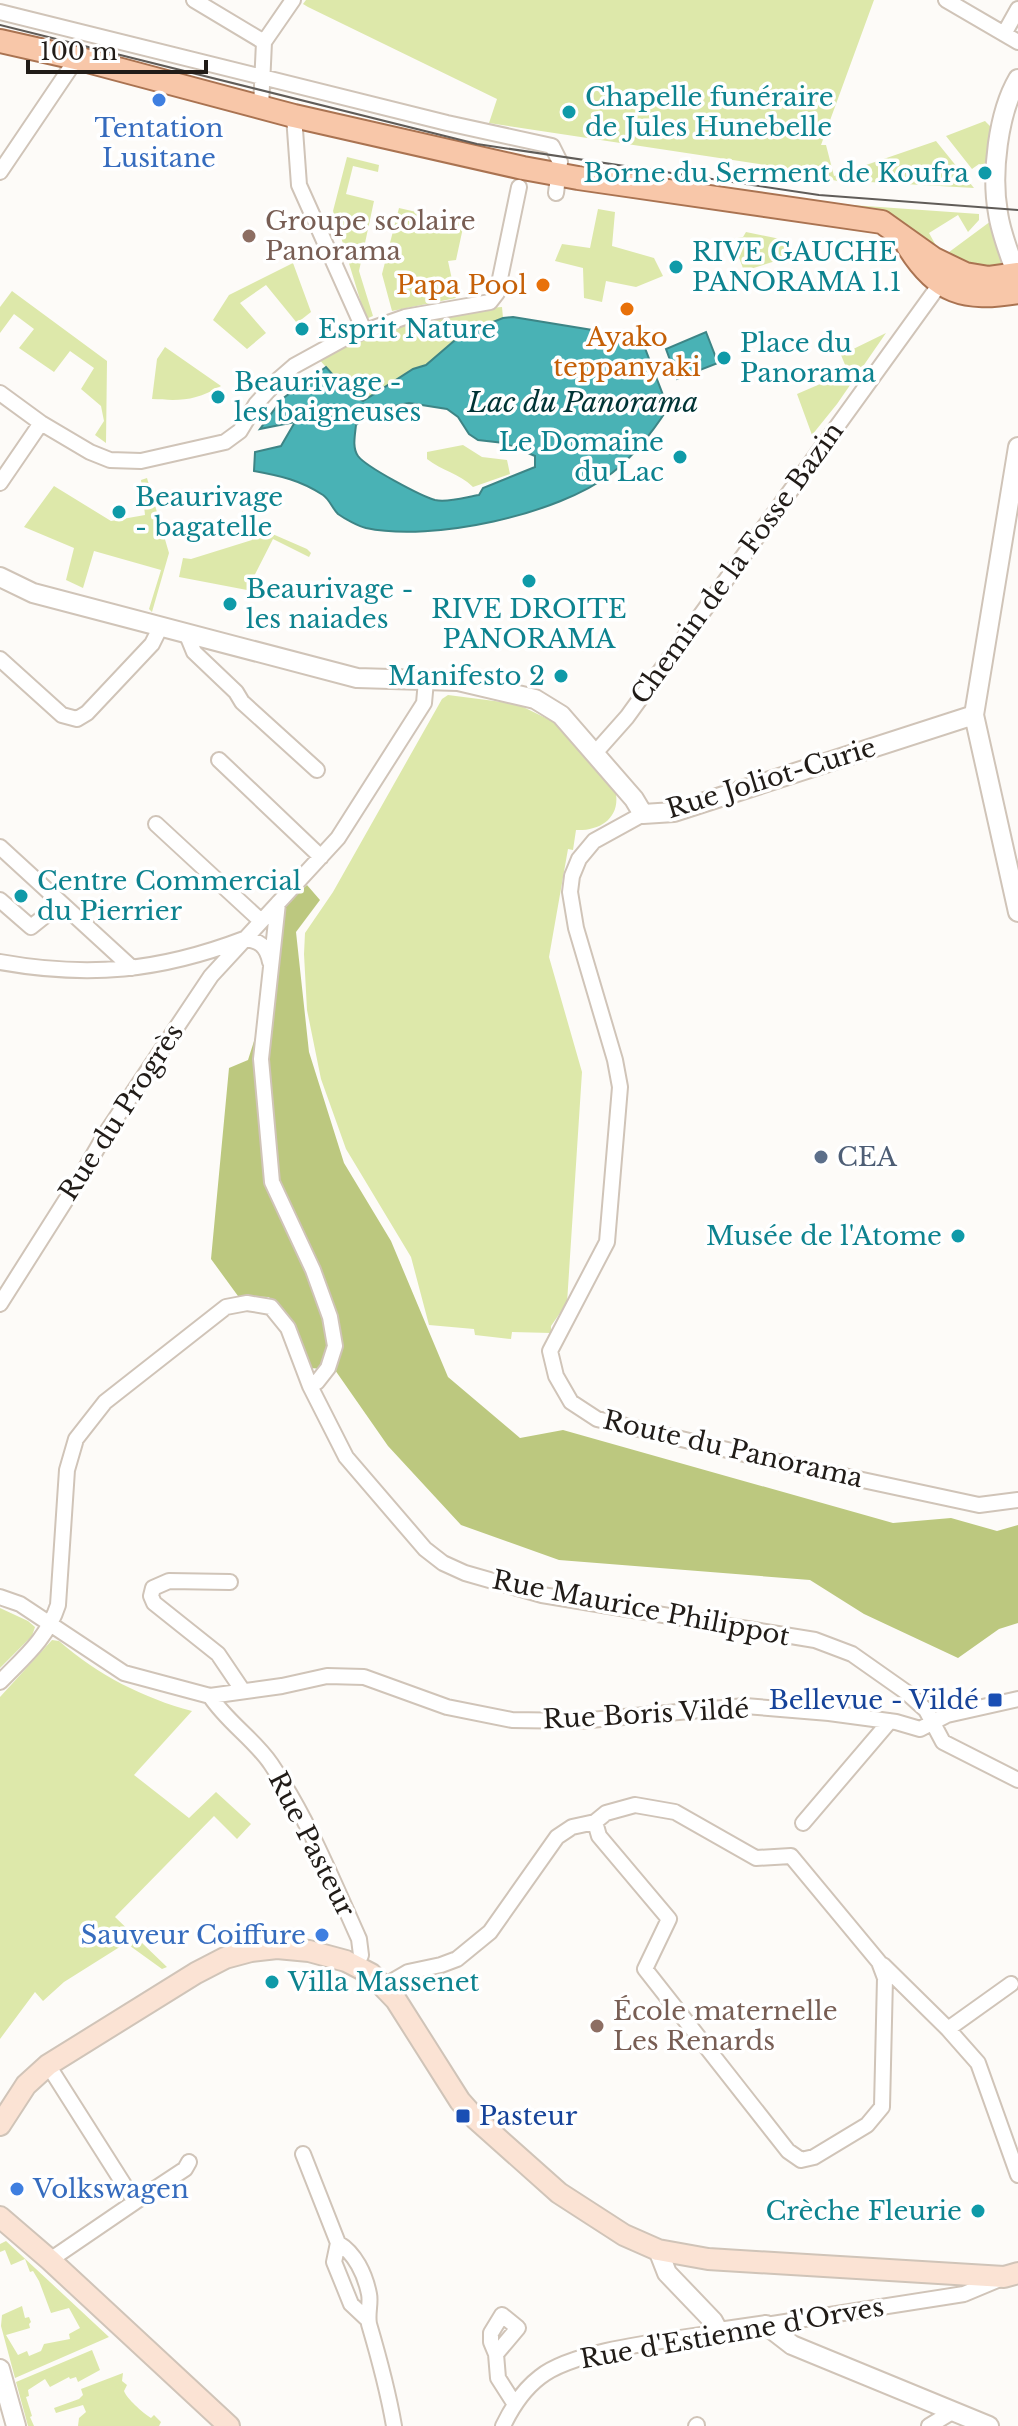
<svg xmlns="http://www.w3.org/2000/svg" width="1018" height="2426" viewBox="0 0 1018 2426" font-family="'Libre Baskerville',serif">
<style>
.green{fill:#dde8aa}
.forest{fill:#bcc87f}
.water{fill:#49b2b5;stroke:#3d8586;stroke-width:2;fill-rule:evenodd}
.lines{fill:none;stroke-linecap:round;stroke-linejoin:round}
.minor-casing{stroke:#d0c4b8;stroke-width:18}
.tertiary-casing{stroke:#d0c4b8;stroke-width:22}
.secondary-casing{stroke:#d0c4b8;stroke-width:24}
.primary-casing{stroke:#aa7351;stroke-width:26}
.minor{stroke:#fff;stroke-width:14}
.tertiary{stroke:#fff;stroke-width:18}
.secondary{stroke:#fbe3d4;stroke-width:20}
.primary{stroke:#f8c7a9;stroke-width:22}
.tram{stroke:#605c58;stroke-width:2}
.shop-dot{fill:#3f7fe0;stroke:#fff;stroke-width:3}
.culture-dot{fill:#0f9aa8;stroke:#fff;stroke-width:3}
.education-dot{fill:#8d6e63;stroke:#fff;stroke-width:3}
.food-dot{fill:#e8710a;stroke:#fff;stroke-width:3}
.service-dot{fill:#5c6f8a;stroke:#fff;stroke-width:3}
.transit-dot{fill:#1a4fb4;stroke:#fff;stroke-width:3}
.labels{text-anchor:middle;dominant-baseline:central;stroke-width:7;stroke-linejoin:round;paint-order:stroke}
.culture-label{font-size:26px;fill:#0d838f;stroke:#fff;text-anchor:start}
.shop-label{font-size:26px;fill:#366cbe;stroke:#fff}
.education-label{font-size:26px;fill:#785e54;stroke:#fff;text-anchor:start}
.food-label{font-size:26px;fill:#c56008;stroke:#fff;text-anchor:end}
.street-label{font-size:26px;fill:#211c18;stroke:#fff}
.service-label{font-size:26px;fill:#4e5e75;stroke:#fff;text-anchor:start}
.transit-label{font-size:26px;fill:#164399;stroke:#fff;text-anchor:end}
.water-label{font-size:28px;font-style:italic;fill:#003435;stroke:#fff}
</style>
<rect width="100%" height="100%" fill="#fdfbf8"/>
<path class="green" d="M306 0H874L821 145H826L834 176 936 141 974 188 852 181 850 184 820 177 809 180 811 172 489 123 497 99 308 7 303 4Z
M985 121 991 127 986 166 979 164 972 169 946 136Z
M347 157 379 165 378 172 353 166 346 194 374 201 359 271 373 316 366 319 333 211Z
M823 203 979 214V220L968 232 958 215 929 233 939 251Z
M399 208 464 223 456 260 448 261 456 298 392 311 382 274Z
M598 209 615 212 612 246 654 258 663 276 636 287 606 281 602 302 584 298 583 268 555 261 562 244 590 248Z
M991 221 1007 263 1002 270 941 258Z
M746 232 790 241 785 258 744 271 737 252 742 249 737 238 743 237Z
M293 263 311 312 297 323 266 285 240 303 266 333 247 349 213 320 229 295Z
M12 291 107 361 106 443 95 435 104 421 101 406 81 389 94 368 70 351 54 372 19 348 34 329 14 314 0 333V307Z
M502 307 503 318 462 334 426 365 413 369 363 401 349 393 317 357 362 335 461 310Z
M886 333 837 404 812 435 797 394 848 372 841 355Z
M165 347 221 386C195 401 181 401 152 399L157 359Z
M463 445 482 457 507 460 510 474 473 487C459 473 442 471 427 459V452Z
M147 478 169 553 152 612 149 609 161 570 94 551 83 588 66 580 74 548 24 527 54 486 111 521 145 515 141 480Z
M242 511 261 529 307 549 311 553 309 557 273 539 247 590 179 577 183 558 191 559 252 540Z
M448 695 517 704 554 722 615 789C622 816 602 831 576 830L573 850 568 849 549 957 582 1072 567 1303 551 1326V1333L512 1332 511 1339 475 1335 474 1329 429 1325 411 1257 346 1149 321 1079 307 1010 304 954 305 933 333 892 442 699Z
M0 1608 28 1621 35 1627 32 1636 0 1668Z
M52 1640 59 1641C98 1675 143 1698 192 1711L134 1775 189 1818 216 1792 251 1824 237 1839 214 1816 115 1917 167 1967 162 1969 126 1943 64 1982 43 2001 35 1992 0 2039V1697Z
M6 2241 109 2337 15 2378 1 2326 2 2315 22 2306 25 2318 29 2317 31 2322 29 2324 30 2328 6 2335 18 2355 27 2351 29 2356 41 2351 44 2344 70 2339 69 2334 80 2328 69 2308 51 2313 39 2281 33 2271 30 2272 25 2259 11 2265 5 2250 0 2252V2244Z
M92 2350 100 2370 78 2382 76 2377 70 2379 69 2377 50 2387 45 2379 28 2390 29 2396 26 2397 32 2416 30 2417 34 2426H28L16 2382Z
M123 2373 122 2381 127 2385 124 2391C127 2399 142 2412 151 2418L154 2415 161 2422 159 2426H78L79 2418 86 2412 83 2405 56 2413 54 2408 79 2399 83 2395 81 2389Z"/>
<path class="forest" d="M307 885 320 900 296 932 309 1052 344 1163 391 1241 448 1377 520 1438 563 1430 893 1523 951 1518 997 1531 1018 1525V1623L999 1629 958 1658 864 1614 810 1580 559 1560 461 1525 388 1446 335 1370 310 1368 269 1297 238 1296 211 1259 229 1068 248 1060 272 984 281 907Z"/>
<path class="water" d="M513 317 641 338 668 408C652 433 635 455 612 473 558 515 432 542 366 528 358 526 345 519 338 514 332 508 330 500 323 495 300 480 281 476 254 471L255 452 281 446 295 422 260 429 282 399 326 367 349 393 363 401 413 369 426 365 462 334 503 318ZM409 403 447 409 458 417 469 434 478 440 504 443 535 456V467L483 488 479 495C466 497 448 503 435 500 421 496 366 467 358 456 352 448 355 435 356 425 371 412 390 406 409 403Z
M706 332 718 363 677 379 666 349Z"/>
<g class="lines">
<defs>
<path id="minor" d="M194 0 264 42 261 107
M946 0 1018 42
M0 12 447 123 552 146 560 162 556 193
M1004 34 1018 9
M264 42 293 0
M294 116 299 185 364 330
M0 172 73 64 80 59
M0 393 41 423 90 452 110 460 141 461 225 442 240 431 256 404 279 379 294 366 345 338 405 317 490 302 497 293 519 187
M0 483 41 423
M187 635 194 652 236 692 242 702 317 770
M0 659 62 715 77 719 87 713 152 644 160 628
M595 753 627 717 945 277
M219 760 321 857
M643 814 594 841 579 859 572 876 570 892 576 928 615 1060 620 1087 607 1242 550 1351 556 1376 571 1402 597 1419 774 1461 979 1505 1018 1500
M156 824 261 921
M0 847 132 968
M0 900 31 927 61 903
M278 903 261 1059 272 1182 313 1270 330 1317 335 1346 328 1368 317 1382 310 1386
M0 962C89 978 160 971 244 939 259 940 267 946 270 962
M0 1304 83 1173 106 1133 211 976 338 838 424 703 426 681
M230 1582 169 1581 153 1588 151 1596 154 1603 218 1654 243 1691
M0 1597 20 1604 124 1673 210 1696 282 1686 327 1676 364 1677 447 1707 512 1720 579 1721 745 1706 829 1713 896 1722 920 1729 947 1715 1018 1699
M0 1682C24 1657 47 1639 58 1605L67 1470 76 1439 105 1402 226 1307 247 1303 271 1307 288 1328 310 1386 346 1457 425 1549 443 1563 465 1573 542 1595 815 1640 852 1654 906 1692 926 1710 943 1742 1018 1780
M210 1696C227 1722 254 1739 271 1764 308 1819 332 1879 359 1939L361 1955 356 1966
M803 1823 890 1721
M883 1965 948 2029 978 2063 1018 2175
M384 1986 408 1972 441 1965 457 1959 490 1932 557 1837 572 1827 595 1822 606 1813 635 1805 675 1812 756 1858 791 1856 879 1962 885 1978 882 2107 867 2125 814 2157 801 2160 788 2151 645 1969 669 1919 599 1836 595 1822
M948 2029 1011 1984
M48 2065 135 2202 50 2260
M303 2154 338 2243 334 2262 351 2304 368 2320
M135 2202 185 2169 189 2162
M338 2243C355 2253 365 2274 369 2294 371 2303 367 2313 369 2324 379 2358 388 2391 394 2426
M766 2325 964 2294 1000 2279
M496 2354 518 2328 502 2315 491 2333V2342L496 2354 498 2378 514 2403
M503 2426C512 2407 523 2390 540 2377 575 2349 673 2340 719 2332
M696 2426 697 2425
M929 2426 952 2412"/>
<path id="tertiary" d="M1018 79C998 113 991 174 998 213 1001 235 1011 257 1018 279
M1018 447 974 715 1018 912
M0 577 33 593 357 678 458 681 535 699 561 715 634 799 643 814 674 812 974 715
M658 2250 667 2273 713 2321 719 2332 766 2325 792 2345 989 2426
M0 2369 16 2426"/>
<path id="secondary" d="M0 2125 26 2085 48 2065 196 1973 225 1958 251 1951 277 1948 309 1951 346 1961 371 1974 396 2000 460 2101 476 2119 559 2193 624 2235 658 2250 708 2259 1004 2277 1018 2273
M0 2217 50 2260 229 2426"/>
<path id="primary" d="M0 41 80 59 294 116 523 168 578 178 882 222 934 259 965 274 989 278 1018 274
M908 246C937 293 964 301 1018 292"/>
</defs>
<use href="#minor" class="minor-casing"/>
<use href="#tertiary" class="tertiary-casing"/>
<use href="#secondary" class="secondary-casing"/>
<use href="#primary" class="primary-casing"/>
<use href="#minor" class="minor"/>
<use href="#tertiary" class="tertiary"/>
<use href="#secondary" class="secondary"/>
<use href="#primary" class="primary"/>
<path class="tram" d="M0 25 477 144 819 195 1018 210"/>
</g>
<g class="shop-dot">
<circle cx="159" cy="100" r="8"/>
<circle cx="322" cy="1935" r="8"/>
<circle cx="17" cy="2189" r="8"/>
</g>
<g class="culture-dot">
<circle cx="569" cy="112" r="8"/>
<circle cx="985" cy="173" r="8"/>
<circle cx="676" cy="267" r="8"/>
<circle cx="302" cy="329" r="8"/>
<circle cx="724" cy="358" r="8"/>
<circle cx="218" cy="397" r="8"/>
<circle cx="680" cy="457" r="8"/>
<circle cx="119" cy="512" r="8"/>
<circle cx="529" cy="581" r="8"/>
<circle cx="230" cy="604" r="8"/>
<circle cx="561" cy="676" r="8"/>
<circle cx="21" cy="896" r="8"/>
<circle cx="958" cy="1236" r="8"/>
<circle cx="272" cy="1982" r="8"/>
<circle cx="978" cy="2211" r="8"/>
</g>
<g class="education-dot">
<circle cx="249" cy="236" r="8"/>
<circle cx="597" cy="2026" r="8"/>
</g>
<g class="food-dot">
<circle cx="543" cy="285" r="8"/>
<circle cx="627" cy="309" r="8"/>
</g>
<circle class="service-dot" cx="821" cy="1157" r="8"/>
<g class="transit-dot">
<rect x="987" y="1692" width="16" height="16" rx="4"/>
<rect x="455" y="2108" width="16" height="16" rx="4"/>
</g>
<g class="labels">
<g class="culture-label">
<text x="585" y="97">Chapelle funéraire<tspan x="585" dy="30">de Jules Hunebelle</tspan></text>
<text x="969" y="173" text-anchor="end">Borne du Serment de Koufra</text>
<text x="692" y="252">RIVE GAUCHE<tspan x="692" dy="30">PANORAMA 1.1</tspan></text>
<text x="318" y="329">Esprit Nature</text>
<text x="740" y="343">Place du<tspan x="740" dy="30">Panorama</tspan></text>
<text x="234" y="382">Beaurivage -<tspan x="234" dy="30">les baigneuses</tspan></text>
<text x="664" y="442" text-anchor="end">Le Domaine<tspan x="664" dy="30">du Lac</tspan></text>
<text x="135" y="497">Beaurivage<tspan x="135" dy="30">- bagatelle</tspan></text>
<text x="246" y="589">Beaurivage -<tspan x="246" dy="30">les naiades</tspan></text>
<text x="529" y="609" text-anchor="middle">RIVE DROITE<tspan x="529" dy="30">PANORAMA</tspan></text>
<text x="545" y="676" text-anchor="end">Manifesto 2</text>
<text x="37" y="881">Centre Commercial<tspan x="37" dy="30">du Pierrier</tspan></text>
<text x="942" y="1236" text-anchor="end">Musée de l'Atome</text>
<text x="288" y="1982">Villa Massenet</text>
<text x="962" y="2211" text-anchor="end">Crèche Fleurie</text>
</g>
<g class="shop-label">
<text x="159" y="128">Tentation<tspan x="159" dy="30">Lusitane</tspan></text>
<text x="306" y="1935" text-anchor="end">Sauveur Coiffure</text>
<text x="33" y="2189" text-anchor="start">Volkswagen</text>
</g>
<g class="education-label">
<text x="265" y="221">Groupe scolaire<tspan x="265" dy="30">Panorama</tspan></text>
<text x="613" y="2011">École maternelle<tspan x="613" dy="30">Les Renards</tspan></text>
</g>
<g class="food-label">
<text x="527" y="285">Papa Pool</text>
<text x="627" y="337" text-anchor="middle">Ayako<tspan x="627" dy="30">teppanyaki</tspan></text>
</g>
<g class="street-label">
<text transform="translate(737 563) rotate(-54)">Chemin de la Fosse Bazin</text>
<text transform="translate(771 778) rotate(-17)">Rue Joliot-Curie</text>
<text transform="translate(121 1112) rotate(-57)">Rue du Progrès</text>
<text transform="translate(733 1449) rotate(13)">Route du Panorama</text>
<text transform="translate(641 1608) rotate(11)">Rue Maurice Philippot</text>
<text transform="translate(646 1714) rotate(-3)">Rue Boris Vildé</text>
<text transform="translate(312 1844) rotate(63)">Rue Pasteur</text>
<text transform="translate(732 2333) rotate(-10)">Rue d'Estienne d'Orves</text>
</g>
<g class="service-label">
<text x="837" y="1157">CEA</text>
</g>
<g class="transit-label">
<text x="979" y="1700">Bellevue - Vildé</text>
<text x="479" y="2116" text-anchor="start">Pasteur</text>
</g>
<g class="water-label">
<text x="583" y="402">Lac du Panorama</text>
</g>
</g>
<path d="M28 60v12h178v-12" fill="none" stroke="#211c18" stroke-width="4"/>
<text x="40" y="60" font-size="24" fill="#211c18" stroke="#ffffff" stroke-width="6" paint-order="stroke">100 m</text>
</svg>
